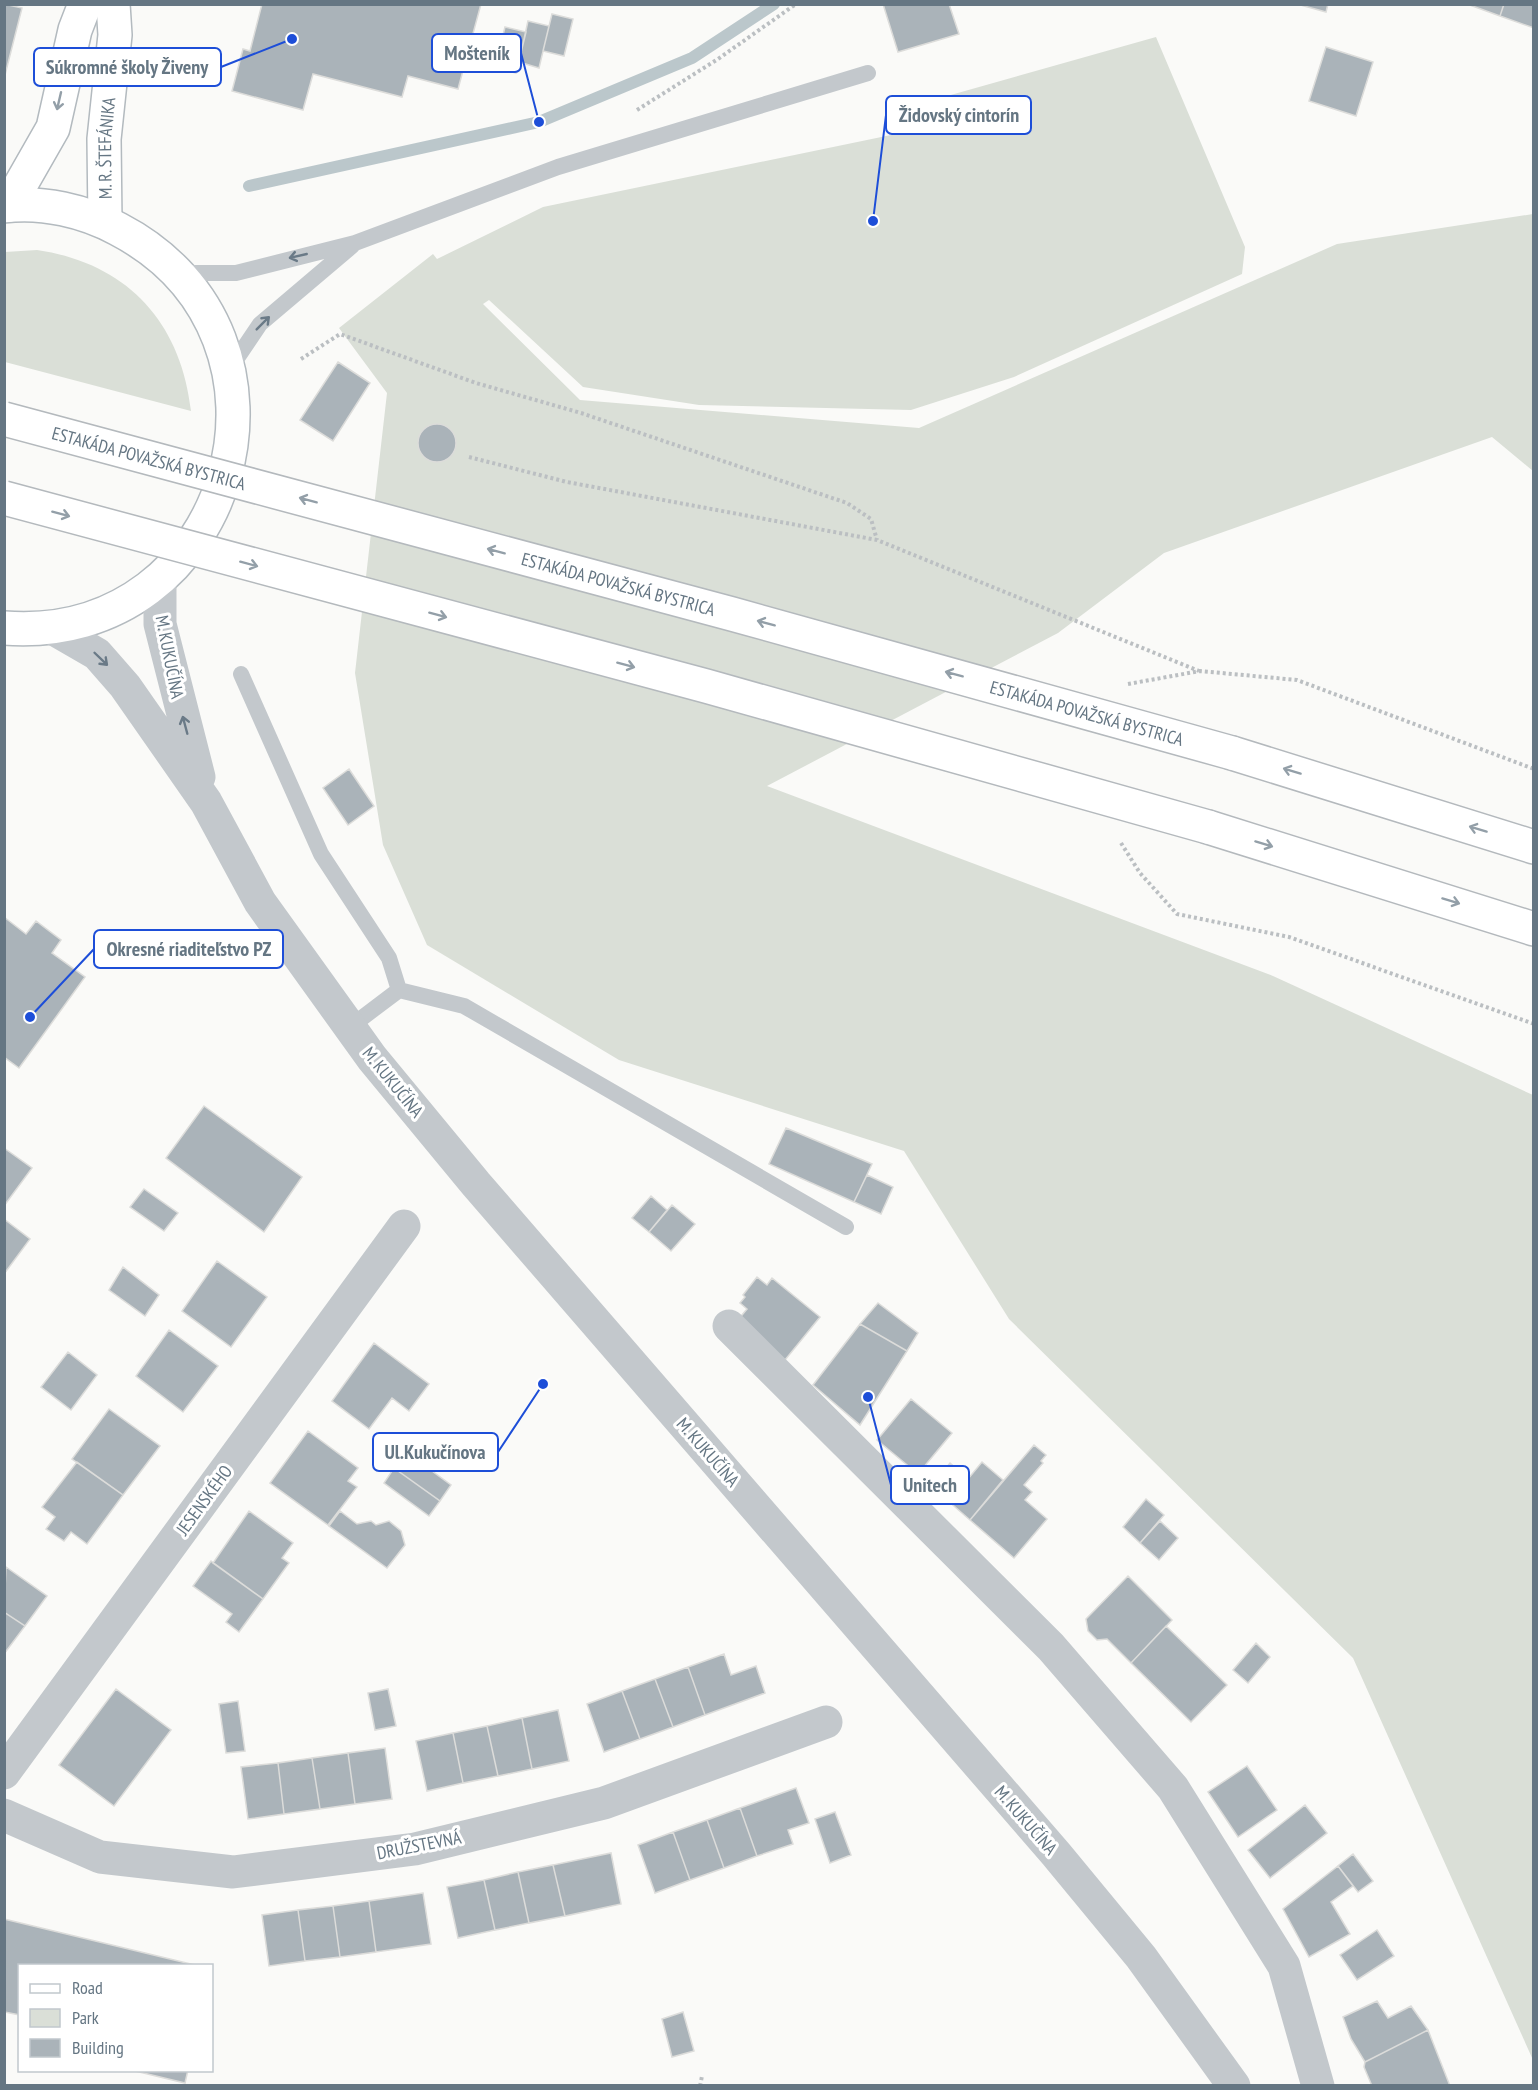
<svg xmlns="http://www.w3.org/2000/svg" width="1538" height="2090" viewBox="0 0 1538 2090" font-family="'PT Sans Narrow',sans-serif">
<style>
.green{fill:#dadfd7}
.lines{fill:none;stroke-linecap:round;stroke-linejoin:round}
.stream{stroke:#bbc7cb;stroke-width:12}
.building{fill:#aab3b9;stroke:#dcdcda;stroke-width:1.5}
.secondary-casing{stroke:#b3babf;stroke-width:36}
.highway-casing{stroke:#b4b9bd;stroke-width:36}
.path{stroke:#bbbfc2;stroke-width:4;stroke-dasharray:3 3;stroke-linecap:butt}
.lane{stroke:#c3c8cc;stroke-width:16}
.street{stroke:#c3c8cc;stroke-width:33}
.secondary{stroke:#fff;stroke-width:33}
.highway{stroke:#fff;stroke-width:33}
.highway-bridge-casing{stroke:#b4b9bd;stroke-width:36;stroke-linecap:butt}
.highway-bridge{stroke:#fff;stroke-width:33}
.oneway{stroke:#939fa8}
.oneway2{stroke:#6a7a87}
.labels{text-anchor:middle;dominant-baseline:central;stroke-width:6;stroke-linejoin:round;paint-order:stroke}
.street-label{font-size:18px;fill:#657683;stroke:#fff}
.leader{fill:none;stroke:#1d4ed8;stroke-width:2}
.callout-dot{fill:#1d4ed8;stroke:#fff;stroke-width:2}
.callout{fill:#fff;stroke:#1d4ed8;stroke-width:2}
.callout-label{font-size:20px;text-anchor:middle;font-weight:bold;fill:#657683}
</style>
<rect width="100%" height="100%" fill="#fafaf8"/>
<path class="green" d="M1156 37 1245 247 1242 274 1014 377 911 410 699 405 583 387 489 300 483 304 580 400 919 428 1337 244 1533 214V471L1492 437 1164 553 1058 633 767 786 1273 976 1533 1095V2060L1353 1658 1009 1319 904 1151 619 1060 427 945 383 845 355 673 387 393 339 328 433 254 437 259 543 207 891 135 887 113Z
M37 250C126 263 181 321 191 411L5 362V252Z"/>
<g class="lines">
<path class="stream" d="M249 186 539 122 692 58 774 4"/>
</g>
<path class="building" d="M4 4 22 8 5 75H4Z
M262 4H481L458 89 408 76 402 97 313 74 303 110 232 91 243 49 250 51Z
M883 4H949L959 34 898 52Z
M1297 4H1328L1326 12Z
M1467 4H1504L1500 16Z
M1504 4H1534V28L1500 16Z
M552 14 573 19 564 56 543 51Z
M528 21 549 26 539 68 519 62Z
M505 27 526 32 516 73 495 68Z
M1326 47 1373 62 1356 116 1309 101Z
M338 362 370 383 333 441 300 420Z
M418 443a19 19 0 1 1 38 0a19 19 0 1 1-38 0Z
M349 769 374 806 348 825 323 788Z
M4 917 26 934 36 921 61 940 52 953 85 977 19 1068 4 1057Z
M204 1106 302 1177 264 1232 166 1158Z
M786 1128 872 1164 854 1202 769 1164Z
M4 1148 32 1168 4 1206Z
M867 1175 893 1187 881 1214 854 1202Z
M144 1189 178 1213 164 1231 130 1207Z
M651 1196 667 1210 649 1232 632 1218Z
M672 1205 695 1224 671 1251 649 1232Z
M4 1219 30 1239 4 1274Z
M217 1261 267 1297 231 1347 182 1311Z
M123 1267 159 1295 145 1316 109 1290Z
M757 1277 767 1285 772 1278 820 1317 785 1360 737 1321 747 1309 740 1303 745 1297 743 1295Z
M878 1303 918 1333 907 1351 860 1324Z
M860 1324 907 1351 860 1425 813 1385Z
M169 1330 218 1366 183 1412 136 1376Z
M374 1343 429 1384 409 1411 392 1398 369 1429 332 1401Z
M68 1352 97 1375 71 1410 41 1387Z
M911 1399 952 1433 918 1474 877 1440Z
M109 1409 160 1446 123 1495 72 1459Z
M308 1431 358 1468 348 1481 357 1487 328 1525 270 1483Z
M1034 1445 1046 1455 1041 1461 1043 1463 1024 1485 1032 1492 1025 1500 1047 1519 1014 1558 970 1520Z
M406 1452 451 1485 440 1501 394 1468Z
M77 1462 123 1495 87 1544 71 1532 64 1541 46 1529 55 1517 42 1507Z
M982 1462 1003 1480 970 1520 931 1486 950 1463 968 1479Z
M394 1468 440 1501 429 1516 384 1483Z
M1146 1499 1164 1515 1140 1543 1123 1527Z
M249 1511 293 1543 282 1558 289 1563 263 1599 213 1563Z
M340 1511 357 1524 371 1521 376 1525 389 1521 401 1531 405 1545 387 1568 329 1526Z
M1160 1521 1178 1538 1159 1560 1140 1543Z
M211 1561 263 1599 239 1632 226 1622 232 1614 193 1586Z
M6 1567 47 1596 25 1626 4 1612Z
M1128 1576 1172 1620 1131 1663 1107 1639 1097 1640 1088 1631 1086 1619Z
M4 1612 25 1626 4 1654Z
M1166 1626 1227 1685 1191 1722 1131 1663Z
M1256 1643 1270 1657 1248 1683 1233 1670Z
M724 1654 731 1675 756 1666 765 1693 705 1715 688 1667Z
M688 1667 705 1715 673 1727 655 1679Z
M655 1679 673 1727 640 1739 622 1691Z
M116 1689 171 1730 114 1806 59 1765Z
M388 1689 396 1726 375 1730 368 1693Z
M622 1691 640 1739 604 1752 587 1704Z
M238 1701 245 1751 226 1753 219 1704Z
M558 1710 569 1761 532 1769 522 1718Z
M522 1718 532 1769 498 1776 487 1726Z
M487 1726 498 1776 463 1783 453 1733Z
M453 1733 463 1783 427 1791 416 1741Z
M385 1748 392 1799 355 1804 348 1753Z
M348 1753 355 1804 320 1809 312 1758Z
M312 1758 320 1809 284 1814 278 1763Z
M278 1763 284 1814 248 1819 241 1767Z
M1247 1766 1277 1810 1238 1837 1208 1792Z
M796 1788 809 1823 788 1830 793 1844 757 1856 740 1808Z
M1305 1805 1327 1833 1270 1878 1248 1850Z
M740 1808 757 1856 724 1868 707 1820Z
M835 1812 851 1855 830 1863 815 1819Z
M707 1820 724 1868 690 1880 673 1832Z
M673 1832 690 1880 655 1893 638 1845Z
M611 1853 621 1904 565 1916 553 1865Z
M1353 1854 1373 1881 1358 1892 1338 1866Z
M553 1865 565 1916 529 1923 518 1872Z
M1338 1866 1353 1886 1331 1902 1350 1934 1309 1957 1283 1909Z
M518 1872 529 1923 495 1930 484 1880Z
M484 1880 495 1930 458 1938 447 1887Z
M423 1893 431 1944 376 1952 369 1901Z
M369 1901 376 1952 340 1957 333 1906Z
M333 1906 340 1957 305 1961 298 1910Z
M298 1910 305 1961 269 1966 262 1915Z
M4 1919 199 1966H20V2015L5 2012 4 2015Z
M1377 1930 1394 1956 1357 1980 1340 1955Z
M1377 2001 1388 2018 1411 2006 1428 2030 1365 2062 1351 2039 1343 2017Z
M683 2012 694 2051 672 2057 662 2019Z
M1428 2030 1450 2086H1372L1364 2067 1365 2062Z
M131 2070H188L185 2083Z"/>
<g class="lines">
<defs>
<g id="secondary">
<path d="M9 205 53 128 75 30 85 4"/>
<path d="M4 206C42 201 85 211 118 229 323 336 235 646 4 628"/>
<path id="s1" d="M105 222 104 139 115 35 113 4"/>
</g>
<path id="highway" d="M1232 753 1534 847
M1208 827 1534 929"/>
</defs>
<use href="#secondary" class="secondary-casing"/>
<use href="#highway" class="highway-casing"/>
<path class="path" d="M637 110 718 59 796 4
M301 359 340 334 476 383 581 413 847 503 871 519 877 540
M469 457 567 482 877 540 1199 671
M1128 684 1200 671 1297 680 1534 769
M1121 843 1140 873 1177 914 1289 937 1534 1024
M700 2086 702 2076"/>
<path class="lane" d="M178 273H236L355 243 558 167 868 73
M229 370 260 324 352 246
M241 674 321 854 389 958 399 990
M350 1027 399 990 464 1006 846 1227"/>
<path class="street" d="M160 580V624L199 777
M52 628 97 654 125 686 206 802 260 902 372 1058 476 1184 1056 1854 1141 1957 1234 2086
M729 1326 1051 1647 1173 1788 1284 1966 1318 2086
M4 1773 404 1226
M4 1815 100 1857 233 1872 415 1849 604 1803 826 1722"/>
<use href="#secondary" class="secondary"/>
<use href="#highway" class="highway"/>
<defs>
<g id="highway-bridge">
<path id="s2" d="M4 419 732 614 1232 753"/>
<path d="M4 498 706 686 1208 827"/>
</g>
</defs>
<use href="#highway-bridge" class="highway-bridge-casing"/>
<use href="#highway-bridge" class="highway-bridge"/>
</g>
<defs><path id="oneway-shaft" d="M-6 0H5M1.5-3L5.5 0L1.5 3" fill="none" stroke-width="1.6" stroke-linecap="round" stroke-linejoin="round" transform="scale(1.5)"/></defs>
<g class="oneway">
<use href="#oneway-shaft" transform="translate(59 101) rotate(103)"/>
<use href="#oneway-shaft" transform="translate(308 500) rotate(-165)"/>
<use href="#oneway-shaft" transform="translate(61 514) rotate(15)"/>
<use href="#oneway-shaft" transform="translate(496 551) rotate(-165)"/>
<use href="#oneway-shaft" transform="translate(249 564) rotate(15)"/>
<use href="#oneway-shaft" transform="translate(438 615) rotate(15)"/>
<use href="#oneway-shaft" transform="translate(766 623) rotate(-165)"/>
<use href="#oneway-shaft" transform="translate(626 665) rotate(15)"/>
<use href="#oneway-shaft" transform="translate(954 674) rotate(-165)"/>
<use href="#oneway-shaft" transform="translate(1292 771) rotate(-163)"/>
<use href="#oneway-shaft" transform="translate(1478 829) rotate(-163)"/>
<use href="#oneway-shaft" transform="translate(1264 844) rotate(17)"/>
<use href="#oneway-shaft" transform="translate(1451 901) rotate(17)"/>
</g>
<g class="oneway2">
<use href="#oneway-shaft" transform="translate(298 256) rotate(167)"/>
<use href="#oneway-shaft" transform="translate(263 323) rotate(-45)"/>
<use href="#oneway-shaft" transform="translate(101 659) rotate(44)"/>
<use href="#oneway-shaft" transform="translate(185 725) rotate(-105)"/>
</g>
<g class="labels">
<g class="street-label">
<text stroke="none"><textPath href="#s1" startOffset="74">M. R. ŠTEFÁNIKA</textPath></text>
<text stroke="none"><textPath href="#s2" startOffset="150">ESTAKÁDA POVAŽSKÁ BYSTRICA</textPath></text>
<text stroke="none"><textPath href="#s2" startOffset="636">ESTAKÁDA POVAŽSKÁ BYSTRICA</textPath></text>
<text transform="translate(170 657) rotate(79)">M. KUKUČÍNA</text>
<text stroke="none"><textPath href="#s2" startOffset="1122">ESTAKÁDA POVAŽSKÁ BYSTRICA</textPath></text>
<text transform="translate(393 1082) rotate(51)">M. KUKUČÍNA</text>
<text transform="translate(708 1452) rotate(49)">M. KUKUČÍNA</text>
<text transform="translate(204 1500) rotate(-54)">JESENSKÉHO</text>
<text transform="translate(1026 1820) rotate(49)">M. KUKUČÍNA</text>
<text transform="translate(419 1845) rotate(-11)">DRUŽSTEVNÁ</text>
</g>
</g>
<path class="leader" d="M539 122L521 53M292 39L221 67M873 221L886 115M30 1017L94 949M543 1384L498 1452M868 1397L891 1485"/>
<g class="callout-dot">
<circle cx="539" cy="122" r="6"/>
<circle cx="292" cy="39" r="6"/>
<circle cx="873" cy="221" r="6"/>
<circle cx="30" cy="1017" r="6"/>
<circle cx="543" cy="1384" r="6"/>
<circle cx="868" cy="1397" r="6"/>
</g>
<g class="callout">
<rect x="432" y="34" width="89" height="38" rx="6"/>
<rect x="34" y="48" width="187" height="38" rx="6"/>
<rect x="886" y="96" width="145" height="38" rx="6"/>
<rect x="94" y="930" width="189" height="38" rx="6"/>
<rect x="373" y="1433" width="125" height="38" rx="6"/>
<rect x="891" y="1466" width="78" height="38" rx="6"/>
</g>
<g class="callout-label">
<text x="477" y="60">Mošteník</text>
<text x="127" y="74">Súkromné školy Živeny</text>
<text x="959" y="122">Židovský cintorín</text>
<text x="189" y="956">Okresné riaditeľstvo PZ</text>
<text x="435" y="1459">Ul.Kukučínova</text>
<text x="930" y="1492">Unitech</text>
</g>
<rect width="1538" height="2090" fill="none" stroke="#657683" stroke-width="12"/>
<rect x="18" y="1964" width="195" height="108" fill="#ffffff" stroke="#c1c8cd" stroke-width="1.5"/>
<rect x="30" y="1984" width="30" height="9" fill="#ffffff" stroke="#c1c8cd" stroke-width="1.5"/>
<text x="72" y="1994" font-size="18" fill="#657683">Road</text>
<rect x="30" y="2009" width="30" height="18" fill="#dadfd7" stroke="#c1c8cd" stroke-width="1.5"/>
<text x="72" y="2024" font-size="18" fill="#657683">Park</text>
<rect x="30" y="2039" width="30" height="18" fill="#aab3b9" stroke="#c1c8cd" stroke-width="1.5"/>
<text x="72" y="2054" font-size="18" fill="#657683">Building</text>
</svg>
